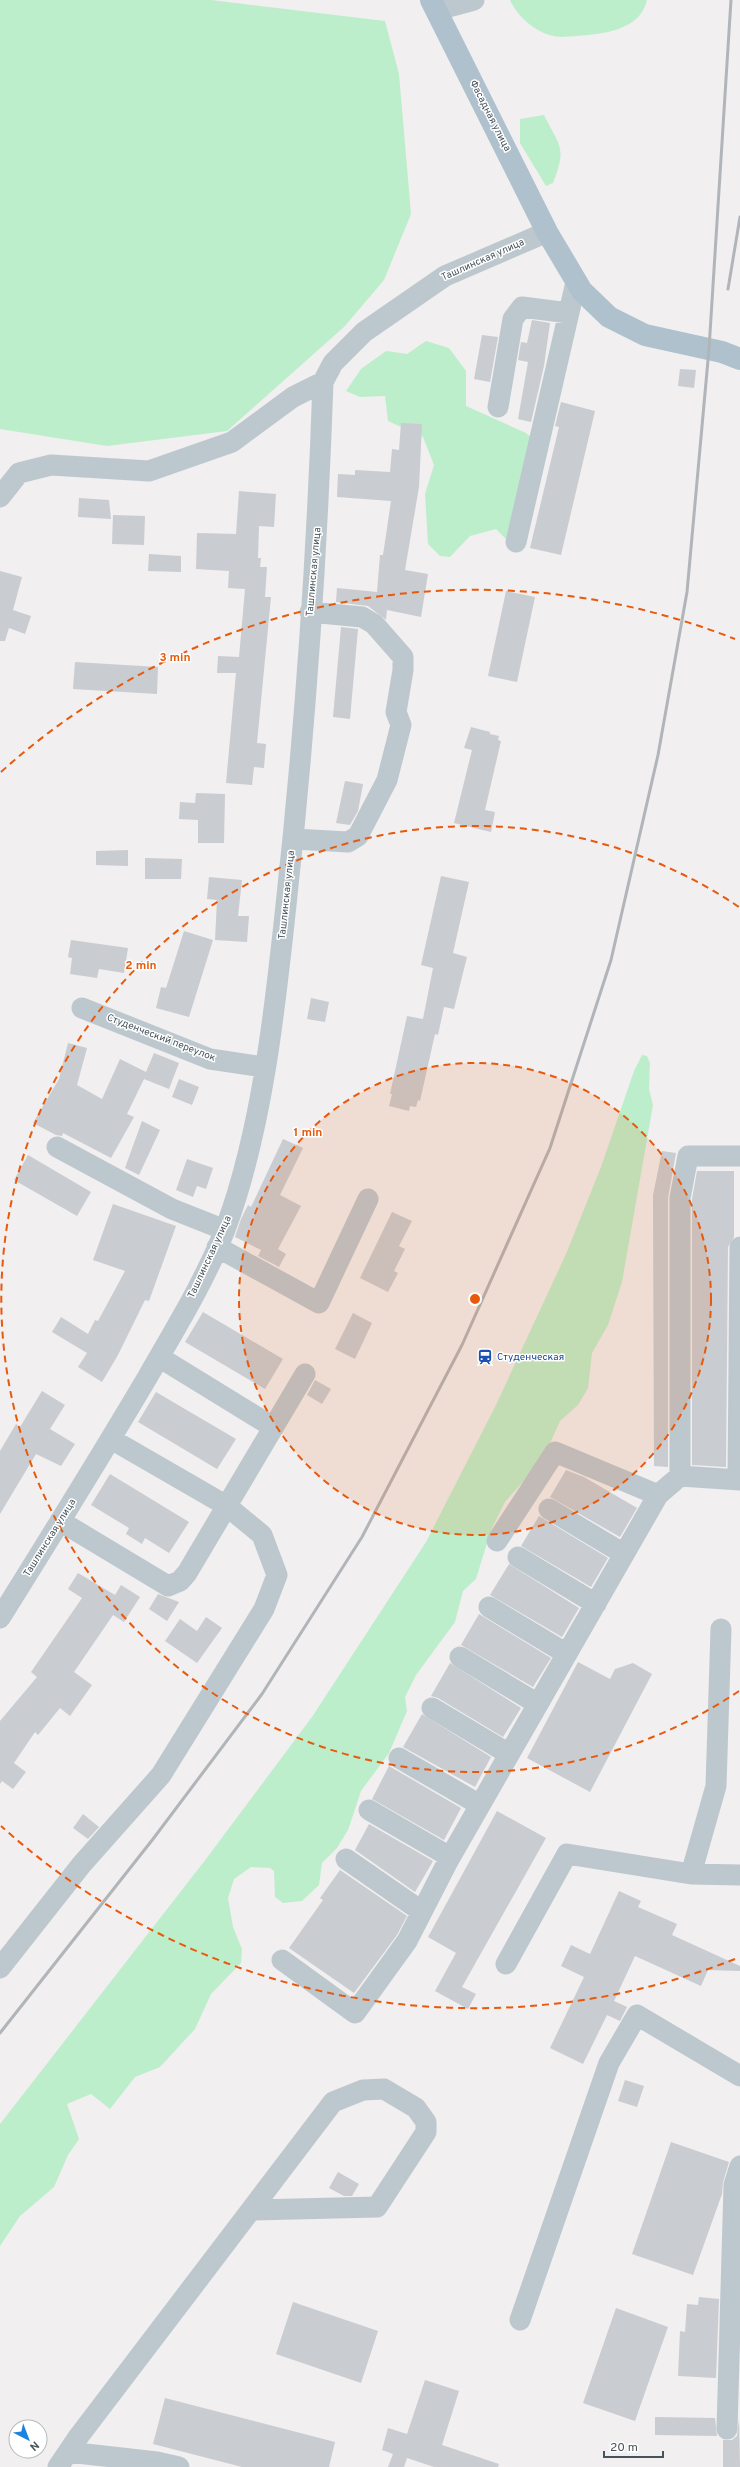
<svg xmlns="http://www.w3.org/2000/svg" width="740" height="2467" viewBox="0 0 740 2467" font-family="Overpass,sans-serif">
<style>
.green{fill:#bdeecb}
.building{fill:#c9ccd1}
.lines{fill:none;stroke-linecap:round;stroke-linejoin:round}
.minor{stroke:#bdc8ce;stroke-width:21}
.major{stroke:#afc1cd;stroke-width:22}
.rail{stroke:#b1b5b9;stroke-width:3}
.ring{fill:none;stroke:#e8590c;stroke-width:2;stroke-dasharray:7 5}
.labels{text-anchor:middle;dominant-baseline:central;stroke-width:3;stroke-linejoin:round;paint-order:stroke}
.street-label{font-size:10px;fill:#47545c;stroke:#fff}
.transit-label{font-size:10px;fill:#164399;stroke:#fff;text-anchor:start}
.centre{fill:#e8590c;stroke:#fff;stroke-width:2}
.ring-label{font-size:12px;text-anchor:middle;font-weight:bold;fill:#e8590c;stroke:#fff;stroke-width:3;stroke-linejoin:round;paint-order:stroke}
</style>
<rect width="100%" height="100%" fill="#f1efef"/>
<path class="green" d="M0 0H211L385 21 399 74 411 214 384 280 344 327 227 431 107 446 0 429Z
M510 0H647C640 31 602 34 576 36 569 36 560 38 554 36 536 33 517 16 510 0Z
M544 115C560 147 567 147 553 183L546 186 520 143V119Z
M426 341 449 348 466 371V406L526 433 546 450 510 543 496 529 470 536 450 557 440 556 428 544 425 494 434 465 423 437 388 421 385 396 360 397 346 391 361 369 386 351 407 354Z
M642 1055 647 1056 650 1063 649 1089 653 1105 622 1282 608 1325 592 1353 588 1388 578 1405 560 1421 543 1459 505 1502 491 1530 476 1579 463 1591 455 1622 416 1675 405 1697 407 1711 389 1753 361 1791 348 1830 337 1848 322 1863 319 1885 302 1901 283 1903 275 1897 274 1871 270 1868 251 1867 234 1879 228 1898 233 1927 242 1949 241 1963 211 1994 195 2029 160 2067 135 2077 110 2109 91 2094 67 2104 79 2139 68 2155 54 2187 20 2216 0 2246V2124L206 1859 312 1717 426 1542 496 1405 566 1254 601 1167 634 1071Z"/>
<path class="building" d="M532 320 550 323 544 366 531 422 518 419 528 362 518 360 521 342 527 343Z
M482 335 498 337 490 382 474 379Z
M680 369 696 370 694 388 678 386Z
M561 402 595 411 561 555 530 548 559 427 555 426Z
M401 423 422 424 419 487 405 570 428 574 421 617 387 610 386 620 368 606 336 602 337 588 377 592 380 555H383L391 501 337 497 338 474 355 475V470L390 472 392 449 399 450Z
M239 491 276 494 274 527 259 526 258 558H261L260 567H267L265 597H271L257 743 266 744 264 768 254 767 252 785 226 783 236 673H217L218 656 239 657 245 589 228 588 229 571 196 569 197 533 236 534Z
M79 498 109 500 111 519 78 517Z
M113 515 145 516 144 545 112 544Z
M149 554 181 556V572L148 571Z
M0 571 22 577 13 610 31 616 25 634 9 628 5 641H0Z
M506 591 535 597 517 682 488 676Z
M341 627 358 629 350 719 333 717Z
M75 662 158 667 157 694 73 689Z
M471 727 490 732V734L499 736 498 740 501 741 485 810 495 812 491 832 454 823 472 750 464 748Z
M345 781 363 784 358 811 350 825 336 823Z
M196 793 225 794 224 843H198V820L179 819 180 802 195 803Z
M128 850V866L96 865V851Z
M145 858 182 859 181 879H145Z
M441 876 469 882 453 953 467 957 454 1009 444 1007 438 1035 435 1034 420 1101 418 1100 416 1107 410 1106 409 1111 389 1106 392 1094H390L407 1016 423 1019 433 968 421 965Z
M209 877 242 880 238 916H249L247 942 215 940 217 900 207 899Z
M184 931 213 940 189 1017 156 1008 161 987 166 988Z
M71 940 128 948 124 973 99 969 97 978 70 974 72 958 68 957Z
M311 998 329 1002 325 1022 307 1019Z
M68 1043 87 1048 77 1085 102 1099 120 1059 146 1072 154 1053 179 1063 169 1089 144 1079 127 1114 134 1117 111 1158 63 1133 62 1136 56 1135 33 1123 59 1079Z
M179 1079 199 1087 192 1105 172 1097Z
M142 1121 160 1130 139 1175 125 1168Z
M283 1139 303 1148 280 1195 301 1206 278 1249 286 1254 279 1267 258 1256 261 1250 235 1237 241 1219 248 1205 251 1207Z
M662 1151 676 1153 668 1198V1467L654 1466 653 1195Z
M28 1155 91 1192 77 1216 14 1180Z
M187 1159 213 1168 206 1189 197 1186 193 1197 176 1190Z
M697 1171H734V1237L728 1247 726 1467 692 1465V1199Z
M113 1204 176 1226 149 1301 145 1300 118 1355 102 1382 78 1367 87 1353 52 1332 61 1317 88 1334 95 1320 98 1321 125 1271 93 1260Z
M392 1212 412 1221 399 1246 405 1249 394 1271 398 1273 388 1292 360 1278Z
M203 1312 283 1359 265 1389 185 1342Z
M353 1313 372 1323 355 1359 335 1349Z
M315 1380 331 1389 322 1404 307 1395Z
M42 1391 65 1405 50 1429 75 1444 61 1466 36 1454 0 1514V1451L16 1424 20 1427Z
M156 1392 236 1439 217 1469 138 1422Z
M566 1470 584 1477 637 1508 620 1537 550 1497Z
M110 1474 189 1522 169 1553 145 1538 142 1544 126 1534 129 1528 91 1505Z
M539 1516 608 1558 591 1587 521 1546Z
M509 1564 579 1608 562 1637 490 1595Z
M78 1573 115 1595 121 1585 140 1597 124 1622 113 1615 74 1672 92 1685 70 1716 60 1708 38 1735 35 1732 14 1763 26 1772 13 1789 2 1781 0 1784V1721L37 1677 31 1672 82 1598 68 1589Z
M158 1594 179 1602 167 1621 149 1609Z
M479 1614 551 1658 533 1687 461 1645Z
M206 1617 222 1628 197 1663 165 1641 180 1619 197 1631Z
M578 1662 610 1679 615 1669 633 1663 652 1674 590 1792 527 1758Z
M450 1663 521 1708 503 1737 438 1698 431 1696Z
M422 1714 491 1757 475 1787 403 1747Z
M389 1766 461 1808 444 1840 372 1799Z
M497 1811 546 1838 462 1987 476 1994 468 2009 435 1991 456 1953 428 1937Z
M83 1814 99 1827 88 1839 73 1828Z
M369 1824 433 1861 415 1892 355 1850Z
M340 1870 407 1916 397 1935 354 1993 289 1948 323 1900 320 1898Z
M619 1891 641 1901 638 1907 677 1924 672 1935 740 1966V1971L708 1970 701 1986 635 1956 614 2001 627 2007 620 2021 607 2015 583 2064 550 2048 584 1977 561 1966 571 1945 590 1954Z
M625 2080 644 2086 637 2107 618 2101Z
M671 2142 729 2162 723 2182 722 2194 693 2275 632 2254Z
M338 2172 359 2184 352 2196H344L329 2188Z
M699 2297 719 2299 716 2378 678 2376 680 2331 685 2332 687 2304 698 2305Z
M293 2302 378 2331 361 2383 276 2354Z
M616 2308 668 2327 635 2421 583 2403Z
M425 2380 459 2391 442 2445 499 2464 498 2467H434L407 2458 404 2467H388L393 2454 382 2450 388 2428 407 2434Z
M165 2398 335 2442 329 2467H242L153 2444Z
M655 2417 715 2418 717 2436 655 2435Z
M739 2419 740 2467H723V2440H732L737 2436Z"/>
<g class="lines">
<path class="minor" d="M437 10 474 0
M498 407 513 319 522 307 569 313
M0 497 19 473 51 465 149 471 232 442 293 397 323 382
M516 542 576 282
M294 839 348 842 358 836 387 780 401 725 396 712 403 670V657L374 624 362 617 310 612
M82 1008 210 1059 264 1067
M57 1147 172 1209 225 1230
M217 1247 319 1303 368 1199
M159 1357 273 1427
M680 1476V1198L688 1156H740
M738 1480 740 1247
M549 1509 624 1554
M60 1521 168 1586 180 1581 187 1573 305 1374
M497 1541 555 1452 658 1495
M518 1557 596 1604
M489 1607 567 1654
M0 1618C50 1538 99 1459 147 1378 175 1329 206 1279 226 1227 262 1130 275 1009 286 905 305 732 317 557 323 382L333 363 364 332 445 276 547 232
M460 1657 538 1704
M432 1708 509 1754
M399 1758 480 1805
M369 1810 450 1857
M346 1859 421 1911
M691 1874 716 1786 721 1629
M282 1960 355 2013 407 1941 448 1861 658 1495 680 1476 740 1480
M506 1964 567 1854 691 1874 740 1875
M0 1968 82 1864 161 1775 264 1609 277 1575 262 1535 227 1506 111 1439
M520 2320 609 2063 637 2015 740 2076
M727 2429 734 2185 740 2166
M68 2452 157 2462 179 2467
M58 2467 79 2436 333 2102 363 2090 384 2089 416 2108 426 2122V2132L377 2207 252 2210"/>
<path class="major" d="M431 0 547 232 582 291 609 317 645 335 722 352 740 359"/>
<path class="rail" d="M728 289 740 217
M0 2033 153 1839 262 1694 362 1537 462 1345 550 1148 611 960 658 755 687 592 709 349 731 0"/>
</g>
<circle cx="475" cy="1299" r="236" fill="#e8590c" fill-opacity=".12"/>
<g class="ring">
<circle cx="475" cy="1299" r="236"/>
<path d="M739 1691A473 473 0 1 1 739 907"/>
<path d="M735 1959A709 709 0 0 1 1 1826M1 772A709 709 0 0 1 735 639"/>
</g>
<defs>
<symbol id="station-bare" viewBox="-9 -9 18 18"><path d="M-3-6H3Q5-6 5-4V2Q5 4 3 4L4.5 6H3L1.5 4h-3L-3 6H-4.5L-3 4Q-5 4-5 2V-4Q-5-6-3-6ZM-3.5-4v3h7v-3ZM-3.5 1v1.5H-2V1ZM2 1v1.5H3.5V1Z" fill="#1a4fb4" stroke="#fff" stroke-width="2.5" paint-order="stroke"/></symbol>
</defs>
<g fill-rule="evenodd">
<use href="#station-bare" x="474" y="1346" width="22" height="22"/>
</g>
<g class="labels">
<g class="street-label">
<text transform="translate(490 116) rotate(63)">Фасадная улица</text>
<text transform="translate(483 260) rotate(-24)">Ташлинская улица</text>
<text transform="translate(314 572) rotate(-85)">Ташлинская улица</text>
<text transform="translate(287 895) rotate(-84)">Ташлинская улица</text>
<text transform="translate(161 1038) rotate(21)">Студенческий переулок</text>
<text transform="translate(210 1257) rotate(-65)">Ташлинская улица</text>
<text transform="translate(50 1538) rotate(-58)">Ташлинская улица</text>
</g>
<g class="transit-label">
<text x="497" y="1357">Студенческая</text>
</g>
</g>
<circle cx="475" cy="1299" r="6" class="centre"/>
<g class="ring-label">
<text x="175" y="661">3 min</text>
<text x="141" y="969">2 min</text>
<text x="308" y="1136">1 min</text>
</g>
<g transform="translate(28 2439) rotate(138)"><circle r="19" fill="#ffffff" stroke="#b5bbbe"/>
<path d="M0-3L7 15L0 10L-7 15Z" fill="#1b84df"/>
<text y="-6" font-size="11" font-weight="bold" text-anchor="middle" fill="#47545c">N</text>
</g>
<path d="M604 2451v6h59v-6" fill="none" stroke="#47545c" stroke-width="2"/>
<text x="610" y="2451" font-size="12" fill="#47545c" stroke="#ffffff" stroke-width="3" paint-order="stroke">20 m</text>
</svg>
